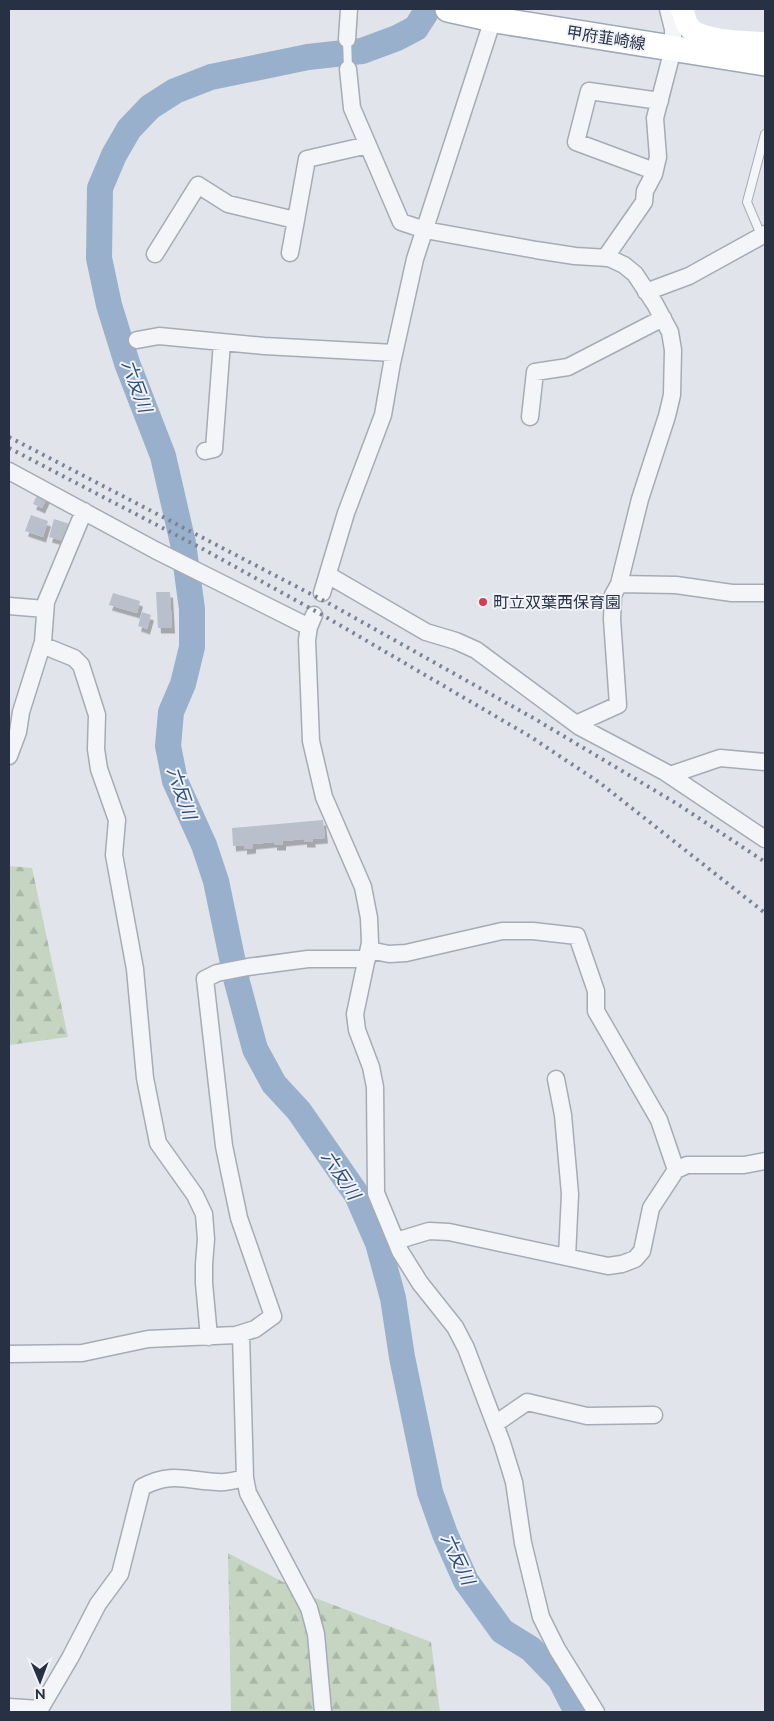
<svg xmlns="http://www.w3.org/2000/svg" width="774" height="1721" viewBox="0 0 774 1721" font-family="Raleway,'Noto Sans JP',sans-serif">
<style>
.forest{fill:url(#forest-firs)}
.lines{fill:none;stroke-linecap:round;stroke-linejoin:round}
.river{stroke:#99b0cd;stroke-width:26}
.building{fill:#bac0cb;filter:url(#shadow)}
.lane-casing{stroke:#a6abb6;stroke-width:10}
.street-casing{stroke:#a6abb6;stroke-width:19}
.primary-casing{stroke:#9fa8b7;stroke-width:28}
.lane{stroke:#f4f5f8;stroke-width:8}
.street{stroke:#f4f5f8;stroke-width:16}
.secondary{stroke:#fff;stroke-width:22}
.primary{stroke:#fff;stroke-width:25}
.rail{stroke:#798396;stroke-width:4;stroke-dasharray:2.5 5;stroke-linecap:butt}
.poi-dot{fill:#d93c4e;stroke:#f1f3f8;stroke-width:2}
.labels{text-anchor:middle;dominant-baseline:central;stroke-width:4;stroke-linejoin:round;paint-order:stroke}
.street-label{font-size:16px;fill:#283144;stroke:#f1f3f8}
.poi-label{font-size:16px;fill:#283144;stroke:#f1f3f8;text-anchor:start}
.water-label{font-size:18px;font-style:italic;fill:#2e4e7b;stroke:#f1f3f8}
</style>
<defs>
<pattern id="forest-firs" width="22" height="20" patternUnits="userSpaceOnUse" patternTransform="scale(1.25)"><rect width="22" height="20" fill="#c5d5c1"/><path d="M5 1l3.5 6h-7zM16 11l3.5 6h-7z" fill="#a9b7a7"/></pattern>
<filter id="shadow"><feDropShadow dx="3" dy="5.5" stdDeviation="0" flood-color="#0004"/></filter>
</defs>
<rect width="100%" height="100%" fill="#e1e4eb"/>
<path class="forest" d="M9 866 32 868 68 1037 9 1045Z
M228 1553 310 1596 431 1642 440 1712H231Z"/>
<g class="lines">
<path class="river" d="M428 9 416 28 397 38 362 51 308 57 211 77 175 91 150 107 129 129 114 155 100 188 99 258 109 305 127 363 163 456 183 543 192 609V647L183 684 171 712 168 746 175 781 204 845 216 881 237 982 255 1049 274 1084 299 1111 357 1195 378 1243 393 1298 402 1357 430 1492 445 1534 466 1581 502 1631 531 1649 560 1679 577 1712"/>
</g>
<path class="building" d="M39 491 48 495 42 508 33 504Z
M31 515 48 521 43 537 25 531Z
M54 519 73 525 67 542 49 537Z
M156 592H170L172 628H158Z
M113 593 140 601 137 613 109 605Z
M142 612 151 615 147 629 138 626Z
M323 820 325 838 312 839 313 842H304V839L283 841V845H274V842L253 844V848L244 849V845L233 846 232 828Z"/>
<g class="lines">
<defs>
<path id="lane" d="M347 39 348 69
M761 235 747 202 765 134"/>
<path id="street" d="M347 39 349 9
M348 69 352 108 401 222 425 230 536 250 575 256 609 258 624 265 635 274 655 304 670 332 673 350 672 395 667 416 640 499 619 584 613 595 612 619 618 705 576 724
M654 171 576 142 589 91 660 101
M290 253 307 159 368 145
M155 254 198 185 228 204 295 220
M605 258 644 202 645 191 654 174 658 157 655 118 673 49V29L668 9
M646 292 689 276 765 234
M137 340 159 336 264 346 394 353
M530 417 535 372 568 367 663 318
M205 451 214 449 222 342
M9 471 155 550 309 627
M328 575 426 632 456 641 476 650 580 727 665 772 765 839
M619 584 676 585 732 593H765
M322 593 346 513 383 415 392 363 415 259 493 19
M9 606 45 609
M314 615 309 627 307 640 311 741 324 797 363 887 369 918 370 943 355 1014 357 1030 371 1067 375 1087 376 1193 400 1251 420 1283 455 1327 466 1348 502 1443 514 1482 523 1543 541 1617 557 1649 596 1712
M42 645 74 658 81 665 97 715 96 749 99 769 117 820 114 855 135 969 145 1078 158 1143 195 1195 204 1214 206 1239 204 1264V1283L209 1337
M9 756 18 732 21 712 43 642 46 602 84 511
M670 775 720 758 765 762
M369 950 389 954 406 953 502 931H533L577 936 596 991V1011L659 1120 676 1170
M556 1079 563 1115 570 1194 567 1257
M396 1241 429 1231 449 1232 608 1266 622 1264 635 1259 642 1251 651 1208 676 1170 687 1165H744L765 1161
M241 1334 245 1478 248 1493 309 1608 316 1634 323 1712
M9 1354 82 1353 148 1339 236 1335 255 1329 273 1316 239 1218 224 1146 205 979 217 973 248 967 308 959H367
M495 1424 527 1402 587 1416 654 1415
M9 1707 40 1709 70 1658 98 1604 120 1574 142 1487C172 1471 187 1481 218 1482 227 1483 236 1480 245 1478"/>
<path id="primary" d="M448 9 502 21 765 63"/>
</defs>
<use href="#lane" class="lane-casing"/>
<use href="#street" class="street-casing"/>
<use href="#primary" class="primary-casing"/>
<use href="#lane" class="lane"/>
<use href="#street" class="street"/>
<path class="secondary" d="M682 9C684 14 685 20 687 24 697 43 746 42 765 43"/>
<use href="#primary" class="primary"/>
<path class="rail" d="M9 437 330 604 535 719 679 805 765 862
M9 448 203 549 326 617 531 737 600 783 765 913"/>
</g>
<circle class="poi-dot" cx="483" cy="602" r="5"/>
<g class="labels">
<g class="street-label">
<text transform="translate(606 38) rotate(9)">甲府韮崎線</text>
</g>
<g class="poi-label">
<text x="493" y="602">町立双葉西保育園</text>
</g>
<g class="water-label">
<text transform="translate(137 386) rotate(70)">六反川</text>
<text transform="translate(182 793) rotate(71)">六反川</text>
<text transform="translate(341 1175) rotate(57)">六反川</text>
<text transform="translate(458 1559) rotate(65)">六反川</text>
</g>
</g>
<rect width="774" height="1721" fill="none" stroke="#283144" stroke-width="20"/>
<g transform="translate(40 1681) rotate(179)" stroke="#f1f3f8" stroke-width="4" paint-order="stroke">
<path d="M0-4L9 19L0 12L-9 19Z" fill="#283144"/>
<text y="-8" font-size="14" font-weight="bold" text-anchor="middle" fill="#283144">N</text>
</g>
</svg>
